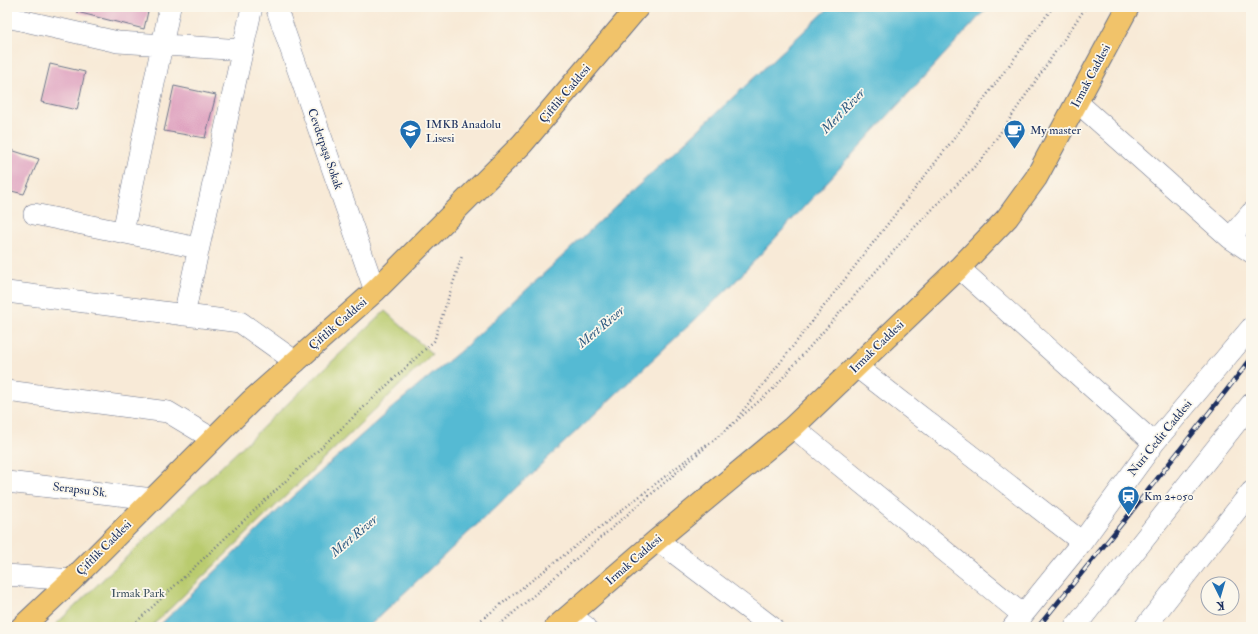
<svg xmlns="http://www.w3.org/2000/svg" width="1258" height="634" viewBox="0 0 1258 634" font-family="'IM FELL Double Pica',serif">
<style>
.green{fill:#b9cb6e;stroke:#6a7d66}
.water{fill:#54bad3;stroke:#387498}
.building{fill:#dfa3c0}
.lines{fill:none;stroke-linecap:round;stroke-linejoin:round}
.minor-casing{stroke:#687088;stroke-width:22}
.major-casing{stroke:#687088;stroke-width:24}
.path{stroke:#687088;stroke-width:2.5;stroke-dasharray:1 3;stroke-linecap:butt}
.minor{stroke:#fff;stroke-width:21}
.major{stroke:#f1c36a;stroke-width:22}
.rail-casing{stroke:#1b2f5e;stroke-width:4.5}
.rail{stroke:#fbf7ec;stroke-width:3;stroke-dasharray:9;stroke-linecap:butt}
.labels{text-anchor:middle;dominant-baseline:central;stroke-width:3.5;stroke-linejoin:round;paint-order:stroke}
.street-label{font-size:12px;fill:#1b2f5e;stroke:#fbf7ec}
.poi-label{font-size:12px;fill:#1b2f5e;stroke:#fbf7ec;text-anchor:start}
.park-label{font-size:12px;fill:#425662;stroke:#fbf7ec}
.water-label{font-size:13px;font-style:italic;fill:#2c5981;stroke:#fbf7ec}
</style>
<rect width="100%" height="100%" fill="#fbf7ec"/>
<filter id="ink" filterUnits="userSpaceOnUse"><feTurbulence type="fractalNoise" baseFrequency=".025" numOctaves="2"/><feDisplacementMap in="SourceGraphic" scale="8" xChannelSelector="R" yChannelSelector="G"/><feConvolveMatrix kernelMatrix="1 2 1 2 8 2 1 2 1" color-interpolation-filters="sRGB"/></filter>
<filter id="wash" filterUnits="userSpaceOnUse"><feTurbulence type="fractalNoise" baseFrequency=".012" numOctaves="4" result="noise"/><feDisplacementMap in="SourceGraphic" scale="16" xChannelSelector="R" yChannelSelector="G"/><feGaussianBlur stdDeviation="0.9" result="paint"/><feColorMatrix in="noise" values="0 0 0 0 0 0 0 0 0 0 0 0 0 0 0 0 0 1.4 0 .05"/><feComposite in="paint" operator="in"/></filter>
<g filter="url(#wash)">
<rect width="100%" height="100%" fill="#f8ead7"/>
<path class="green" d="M385 311 432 354 151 627H53Z"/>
<path class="water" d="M830 7H988L733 284 368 627H158L291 498 393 407 464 348Z"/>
<g id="blocks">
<path class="building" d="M78 7H149L144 29 77 12Z
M50 64 85 72 77 110 41 102Z
M174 86 216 95 205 138 164 131Z
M8 149 39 159 24 194 7 190Z"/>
</g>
</g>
<g filter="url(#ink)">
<use href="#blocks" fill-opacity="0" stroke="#687088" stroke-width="1"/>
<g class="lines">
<defs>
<path id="minor" d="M276 7 375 291
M7 17 118 42 243 50
M1077 102 1230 238 1251 252
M34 214 198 248
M123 232 170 7
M1230 238 1251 213
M959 268 1154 443
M7 292 240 322 296 362
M184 315 252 7
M857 367 1082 542
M7 391 168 412 213 439
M793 427 1023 615
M7 482 153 499
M657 540 772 627
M7 575 72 580
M571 615 586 627
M1013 627 1082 542 1154 443 1251 328
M1075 627 1251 404
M1145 627 1251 492"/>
<path id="major" d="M22 627 72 580 251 401 375 291 522 144 638 7
M556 627 657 540 793 427 959 268 1007 218 1036 178 1128 7"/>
</defs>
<use href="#minor" class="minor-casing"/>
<use href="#major" class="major-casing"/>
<path class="path" d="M738 417 959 132 1053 7
M131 627 434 341 462 256
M472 627 708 443
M497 627 772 390 912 230 983 158 1086 7"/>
<use href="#minor" class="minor"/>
<use href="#major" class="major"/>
<defs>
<path id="rail" d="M1038 627 1128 516 1251 359"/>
</defs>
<use href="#rail" class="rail-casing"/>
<use href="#rail" class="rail"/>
</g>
</g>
<defs>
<symbol id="cafe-pin" viewBox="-11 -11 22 30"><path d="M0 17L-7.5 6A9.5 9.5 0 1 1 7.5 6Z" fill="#1f6fb2" stroke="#fbf7ec"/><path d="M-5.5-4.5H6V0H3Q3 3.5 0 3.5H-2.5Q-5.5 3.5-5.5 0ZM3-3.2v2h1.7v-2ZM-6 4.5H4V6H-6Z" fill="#fff"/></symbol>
<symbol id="school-pin" viewBox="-11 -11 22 30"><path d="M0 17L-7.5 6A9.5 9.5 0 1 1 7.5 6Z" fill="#1f6fb2" stroke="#fbf7ec"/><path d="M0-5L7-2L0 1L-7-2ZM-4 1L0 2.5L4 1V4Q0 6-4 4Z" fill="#fff"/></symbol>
<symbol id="station-pin" viewBox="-11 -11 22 30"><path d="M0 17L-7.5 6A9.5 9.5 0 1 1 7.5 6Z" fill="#1f6fb2" stroke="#fbf7ec"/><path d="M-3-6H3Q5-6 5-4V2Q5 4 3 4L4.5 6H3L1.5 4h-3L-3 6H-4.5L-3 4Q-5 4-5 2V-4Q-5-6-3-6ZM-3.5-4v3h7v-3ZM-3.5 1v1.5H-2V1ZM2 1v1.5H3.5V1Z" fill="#fff"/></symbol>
</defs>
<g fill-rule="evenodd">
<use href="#cafe-pin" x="1002" y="118" width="25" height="34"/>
<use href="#school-pin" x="398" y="118" width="25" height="34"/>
<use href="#station-pin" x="1116" y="484" width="25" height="34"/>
</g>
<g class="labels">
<g class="street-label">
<text transform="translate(1091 76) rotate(-62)">Irmak Caddesi</text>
<text transform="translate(565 94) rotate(-50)">Çiftlik Caddesi</text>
<text transform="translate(325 149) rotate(71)">Cevdetpaşa Sokak</text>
<text transform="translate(338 324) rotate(-41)">Çiftlik Caddesi</text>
<text transform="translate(877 347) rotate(-44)">Irmak Caddesi</text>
<text transform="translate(1160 438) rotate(-51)">Nuri Cedit Caddesi</text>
<text transform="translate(80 490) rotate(7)">Serapsu Sk.</text>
<text transform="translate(104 548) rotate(-45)">Çiftlik Caddesi</text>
<text transform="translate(634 560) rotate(-41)">Irmak Caddesi</text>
</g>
<g class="poi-label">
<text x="426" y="124">IMKB Anadolu<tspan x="426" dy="14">Lisesi</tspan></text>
<text x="1030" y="130">My master</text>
<text x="1144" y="496">Km 2+050</text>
</g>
<g class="park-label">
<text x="138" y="593">Irmak Park</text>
</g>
<g class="water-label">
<text transform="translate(843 111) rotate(-46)">Mert River</text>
<text transform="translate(601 327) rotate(-40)">Mert River</text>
<text transform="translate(354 536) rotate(-40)">Mert River</text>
</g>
</g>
<rect width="1258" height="634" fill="none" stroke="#fbf7ec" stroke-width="24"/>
<g transform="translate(1220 596) rotate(175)"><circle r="19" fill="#fbf7ec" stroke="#a1a7b3"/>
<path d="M0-3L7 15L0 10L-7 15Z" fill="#1f6fb2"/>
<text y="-6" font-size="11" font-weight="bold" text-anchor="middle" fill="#1b2f5e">K</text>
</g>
</svg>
